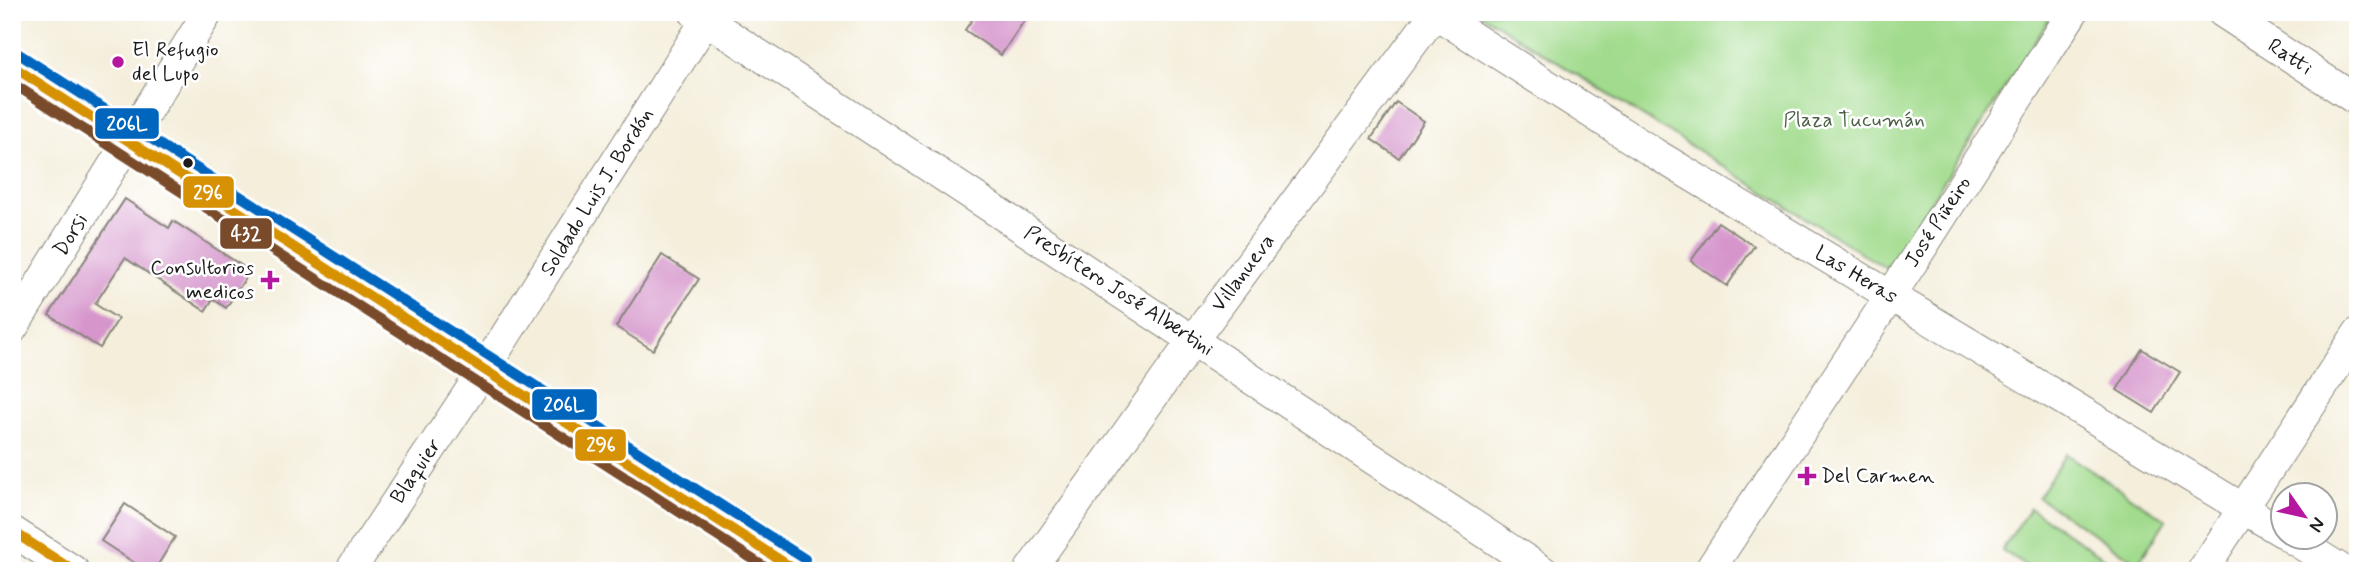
<svg xmlns="http://www.w3.org/2000/svg" width="2370" height="583" viewBox="0 0 2370 583" font-family="Mynerve,sans-serif">
<style>
.green{fill:#a1db8d;stroke:#5e7c54;stroke-width:2}
.building{fill:#d696cc}
.lines{fill:none;stroke-linecap:round;stroke-linejoin:round}
.minor-casing{stroke:#88857c;stroke-width:32}
.minor{stroke:#fff;stroke-width:30}
.bus-1-casing{stroke:#fff;stroke-width:16}
.bus-2-casing{stroke:#fff;stroke-width:16}
.bus-3-casing{stroke:#fff;stroke-width:16}
.bus-1{stroke:#d69104;stroke-width:10}
.bus-2{stroke:#7a4b2a;stroke-width:10}
.bus-3{stroke:#0065bd;stroke-width:10}
.poi-dot{fill:#b5179e;stroke:#fff;stroke-width:2.5}
.bus-dot{fill:#1c1c1c;stroke:#fff;stroke-width:2.5}
.labels{text-anchor:middle;dominant-baseline:central;stroke-width:5;stroke-linejoin:round;paint-order:stroke}
.poi-label{font-size:21px;fill:#1c1c1c;stroke:#fff;text-anchor:start}
.street-label{font-size:21px;fill:#1c1c1c;stroke:#fff}
.park-label{font-size:21px;fill:#4b5f44;stroke:#fff}
.line-badge{stroke:#fff;stroke-width:2.5}
.badge-label{font-size:19px;text-anchor:middle;font-weight:bold;fill:#fff}
</style>
<rect width="100%" height="100%" fill="#fff"/>
<filter id="ink" filterUnits="userSpaceOnUse"><feTurbulence type="fractalNoise" baseFrequency=".0143" numOctaves="2"/><feDisplacementMap in="SourceGraphic" scale="14" xChannelSelector="R" yChannelSelector="G"/><feConvolveMatrix kernelMatrix="1 2 1 2 8 2 1 2 1" color-interpolation-filters="sRGB"/></filter>
<filter id="wash" filterUnits="userSpaceOnUse"><feTurbulence type="fractalNoise" baseFrequency=".00686" numOctaves="4" result="noise"/><feDisplacementMap in="SourceGraphic" scale="28" xChannelSelector="R" yChannelSelector="G"/><feGaussianBlur stdDeviation="1.57" result="paint"/><feColorMatrix in="noise" values="0 0 0 0 0 0 0 0 0 0 0 0 0 0 0 0 0 1.4 0 .05"/><feComposite in="paint" operator="in"/></filter>
<g filter="url(#wash)">
<rect width="100%" height="100%" fill="#f4eedb"/>
<path class="green" d="M1477 12H2054L1887 269Z
M2066 454 2166 520 2138 563 2038 497Z
M2030 508 2124 571H2033L2002 550Z"/>
<g id="blocks">
<path class="building" d="M977 12H1030L1001 55 965 30Z
M1396 102 1424 121 1399 158 1371 139Z
M125 199 169 228 173 221 250 271 226 308 213 299 205 311 125 258 95 304 118 319 100 348 49 315Z
M1718 222 1754 246 1727 286 1691 261Z
M662 255 699 279 653 350 616 327Z
M2142 349 2180 372 2154 413 2117 390Z
M125 504 175 537 154 571H147L101 541Z"/>
</g>
</g>
<g filter="url(#ink)">
<use href="#blocks" fill-opacity="0" stroke="#88857c" stroke-width="2"/>
<g class="lines">
<defs>
<path id="minor" d="M694 12 1543 571
M1433 12 1654 153 2282 532
M2222 12 2358 101
M12 66 131 141 483 371 797 571
M12 329 208 12
M12 531 74 571
M2291 538 2344 571
M350 571 483 371 711 12
M1029 571 1193 340 1436 12
M1709 571 1916 257 2073 12
M2202 571 2358 333"/>
</defs>
<use href="#minor" class="minor-casing"/>
<use href="#minor" class="minor"/>
<defs>
<path id="bus-1" d="M12 66 797 571
M12 531 74 571"/>
<path id="bus-2" d="M12 83 771 571"/>
<path id="bus-3" d="M19 54 805 559"/>
</defs>
<use href="#bus-1" class="bus-1-casing"/>
<use href="#bus-2" class="bus-2-casing"/>
<use href="#bus-3" class="bus-3-casing"/>
<use href="#bus-1" class="bus-1"/>
<use href="#bus-2" class="bus-2"/>
<use href="#bus-3" class="bus-3"/>
</g>
</g>
<g class="poi-dot">
<circle cx="118" cy="62" r="7"/>
<path d="M266.5 269.5h7v7h7v7h-7v7h-7v-7h-7v-7h7z"/>
<path d="M1803.5 465.5h7v7h7v7h-7v7h-7v-7h-7v-7h7z"/>
</g>
<circle class="bus-dot" cx="188" cy="163" r="6"/>
<g class="labels">
<g class="poi-label">
<text x="132" y="50">El Refugio<tspan x="132" dy="24">del Lupo</tspan></text>
<text x="254" y="268" text-anchor="end">Consultorios<tspan x="254" dy="24">medicos</tspan></text>
<text x="1821" y="476">Del Carmen</text>
</g>
<g class="street-label">
<text transform="translate(2290 57) rotate(33)">Ratti</text>
<text transform="translate(597 192) rotate(-58)">Soldado Luis J. Bordón</text>
<text transform="translate(1938 222) rotate(-57)">José Piñeiro</text>
<text transform="translate(71 235) rotate(-58)">Dorsi</text>
<text transform="translate(1243 273) rotate(-53)">Villanueva</text>
<text transform="translate(1856 275) rotate(31)">Las Heras</text>
<text transform="translate(1119 291) rotate(33)">Presbítero José Albertini</text>
<text transform="translate(416 471) rotate(-56)">Blaquier</text>
</g>
<g class="park-label">
<text x="1854" y="120">Plaza Tucumán</text>
</g>
</g>
<g class="line-badge">
<rect x="94" y="107" width="66" height="33" rx="7" fill="#0065bd"/>
<rect x="182" y="175" width="53" height="34" rx="7" fill="#d69104"/>
<rect x="219" y="217" width="54" height="33" rx="7" fill="#7a4b2a"/>
<rect x="531" y="388" width="67" height="33" rx="7" fill="#0065bd"/>
<rect x="574" y="428" width="53" height="34" rx="7" fill="#d69104"/>
</g>
<g class="badge-label">
<text x="127" y="130">206L</text>
<text x="208" y="199">296</text>
<text x="246" y="240">432</text>
<text x="564" y="411">206L</text>
<text x="601" y="451">296</text>
</g>
<rect width="2370" height="583" fill="none" stroke="#fff" stroke-width="42"/>
<g transform="translate(2304 516) rotate(124)"><circle r="33" fill="#ffffff" stroke="#a4a4a4" stroke-width="2"/>
<path d="M0-5L12 26L0 18L-12 26Z" fill="#b5179e"/>
<text y="-10" font-size="19" font-weight="bold" text-anchor="middle" fill="#1c1c1c">N</text>
</g>
</svg>
